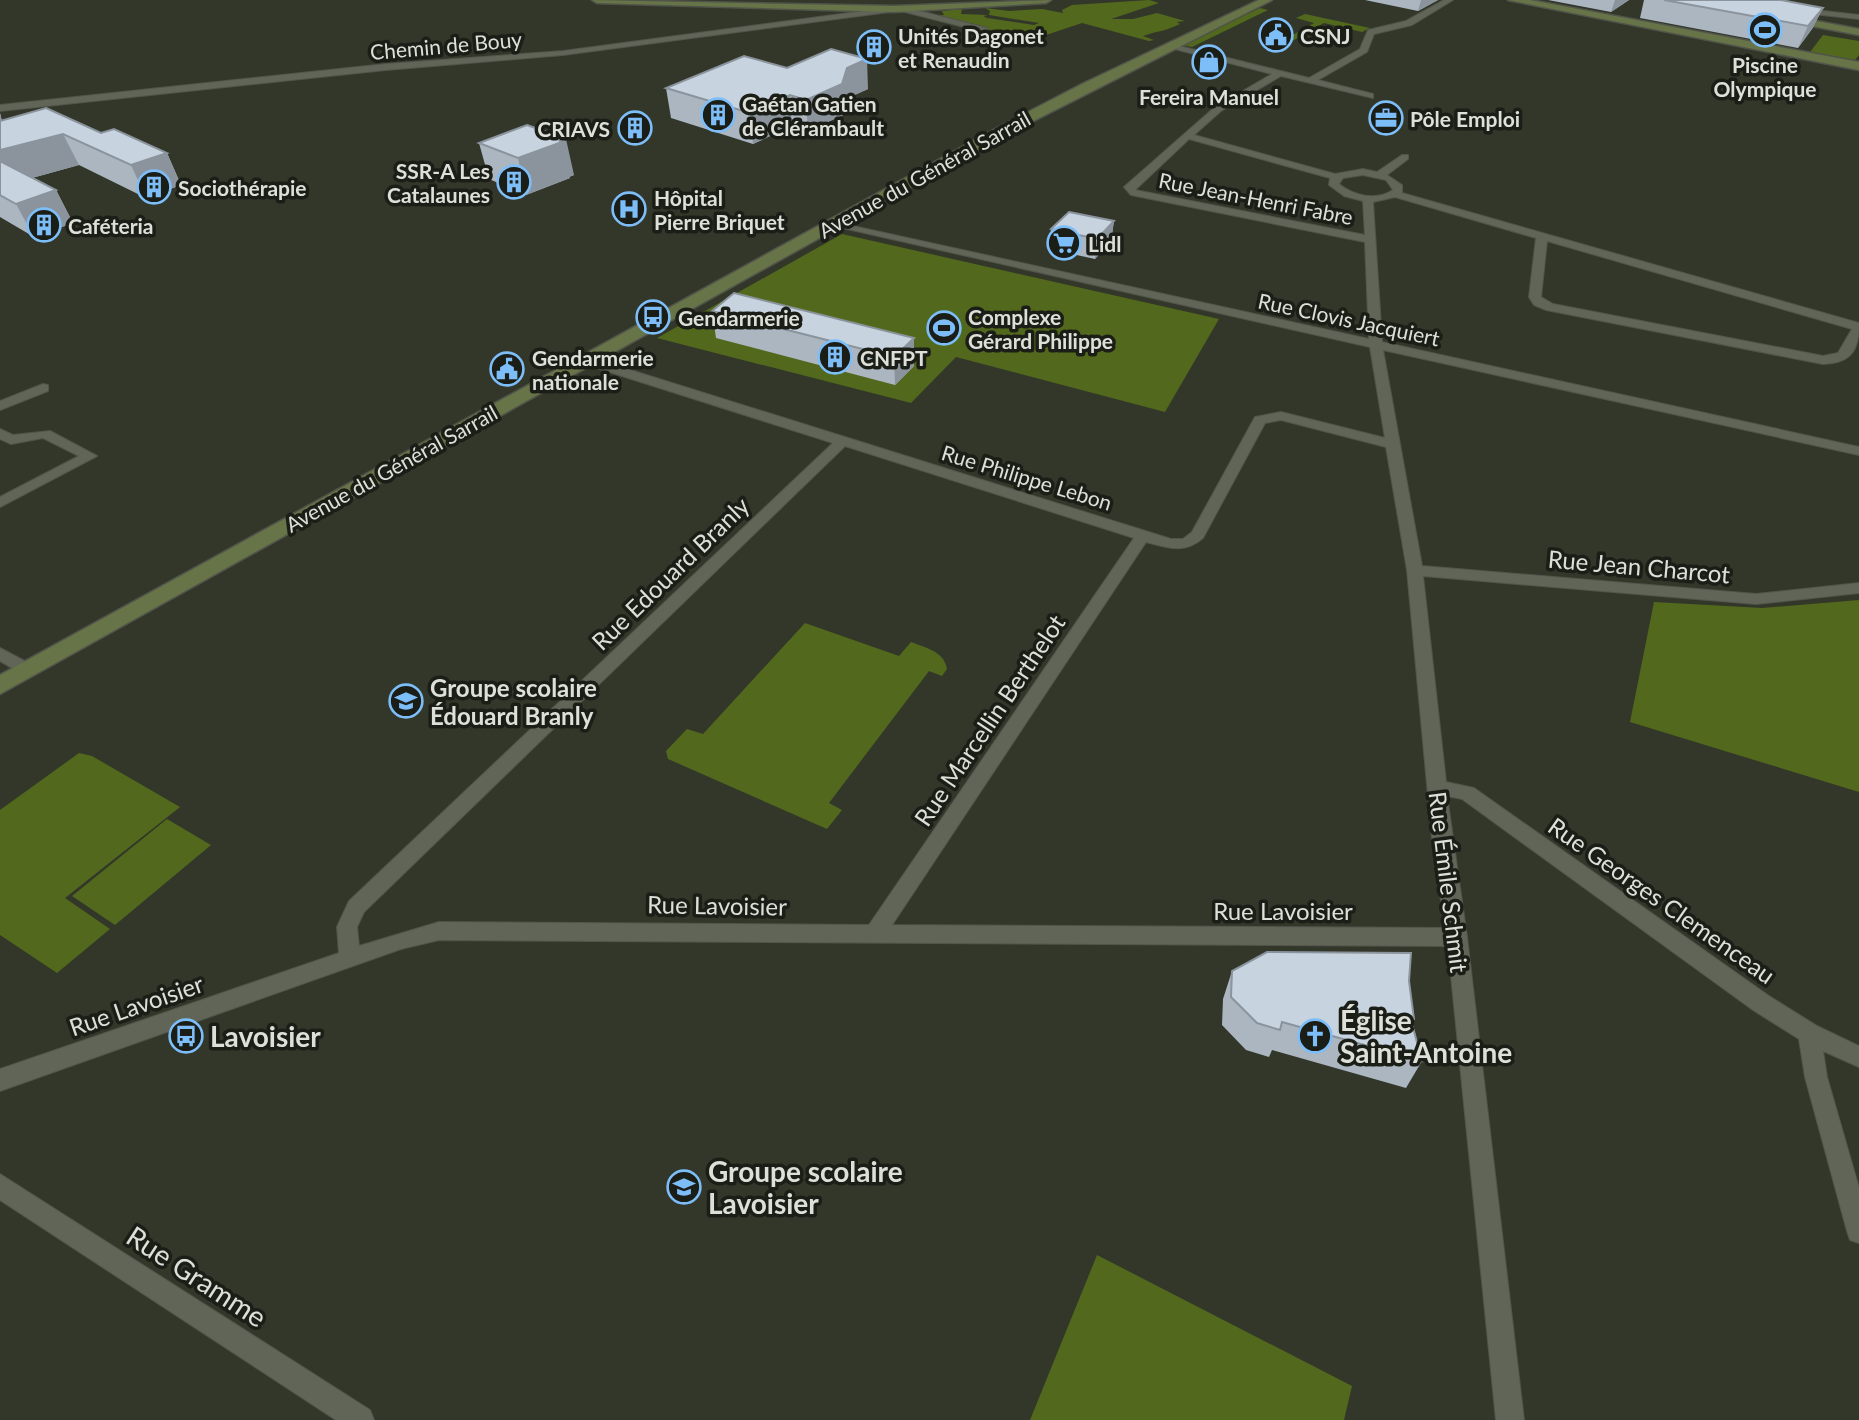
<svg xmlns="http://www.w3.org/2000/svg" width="1859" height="1420" viewBox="0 0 1859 1420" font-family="Lato,sans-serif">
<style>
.green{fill:#52681d}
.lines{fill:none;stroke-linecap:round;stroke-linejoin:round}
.minor-casing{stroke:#51544a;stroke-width:2}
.secondary-casing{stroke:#51544a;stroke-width:3}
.minor{fill:#606558;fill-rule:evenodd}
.secondary{fill:#677448;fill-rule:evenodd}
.wall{fill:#abb6c1}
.shaded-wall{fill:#8b949d}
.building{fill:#c7d4e0;stroke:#8b949d;stroke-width:2}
.labels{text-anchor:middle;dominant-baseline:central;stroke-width:7;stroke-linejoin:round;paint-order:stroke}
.far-poi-label{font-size:21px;font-weight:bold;fill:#dde0d8;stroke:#1b1d17;text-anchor:start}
.far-street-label{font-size:21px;fill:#dde0d8;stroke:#1b1d17}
.street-label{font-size:24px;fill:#dde0d8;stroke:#1b1d17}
.poi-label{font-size:24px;font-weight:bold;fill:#dde0d8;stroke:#1b1d17;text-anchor:start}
.near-poi-label{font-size:28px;font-weight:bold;fill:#dde0d8;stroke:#1b1d17;text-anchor:start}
.near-street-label{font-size:28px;fill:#dde0d8;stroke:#1b1d17}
</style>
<rect width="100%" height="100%" fill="#32372a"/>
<path class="green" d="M1149 0 1159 3 1111 19H1133L1157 13 1185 21 1177 22 1180 24C1164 32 1156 31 1143 36L1154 40 1149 41 1082 23 1031 40 934 16 944 15 942 11 962 9 961 14 988 15 983 16 987 18 1034 25 1039 23 989 15 990 11 985 8 1009 11 1042 9 1063 13 1062 10 1072 5Z
M1260 8 1268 10 1192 47 1182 45Z
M1305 14 1370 28 1362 32 1324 23 1289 43 1282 41 1314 23 1296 18Z
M1823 35 1859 41V55L1855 60 1810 52Z
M842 234 1219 319 1165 412 956 357 911 403 657 338Z
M1859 600V792L1630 722 1654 602 1762 608Z
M805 623 899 656 911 642C926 648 944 651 947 669L942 676 929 671 829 803 842 810 827 829 668 759 666 751 687 729 703 734Z
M79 753 92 756 180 807 65 898 110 929 57 973 0 935V810Z
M167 819 211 845 115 925 72 896Z
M1097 1255 1352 1386 1344 1420H1030Z"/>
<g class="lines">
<defs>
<path id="minor" d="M1444 0H1453L1412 25 1374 34 1367 52 1318 80 1373 94V98L1281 76 1221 111 1194 135 1335 174 1363 169 1377 172 1402 155H1408V159L1387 175 1402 185V193L1859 323C1859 350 1852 363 1823 364L1546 310 1534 305 1529 297 1536 238 1395 197 1373 202 1382 342 1859 447V455L1383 350 1422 566 1756 594 1859 583V593L1756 604 1423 576 1446 782 1474 788 1769 996 1817 1026 1859 1046V1067L1823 1051 1827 1077 1859 1188V1243L1850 1240 1847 1231 1805 1077 1799 1039 1753 1010 1462 799 1447 796 1467 937 1524 1420H1496L1448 946 439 940 401 949 0 1091V1069L339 953 337 927 349 901 833 443 581 363V357H589L1171 539H1183L1192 532 1255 417 1281 412 1385 438 1370 347 825 224 830 221 1369 339 1365 242 1131 195 1124 187 1215 107 1272 74 1167 47V43L1309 78 1360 49 1368 30 1406 21ZM1189 139 1330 178 1329 185 1344 196 1363 201 1365 235 1135 190ZM1363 175 1386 180 1393 190C1376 201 1354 196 1339 184L1343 178ZM1547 241 1852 329 1838 353 1823 356 1553 304 1541 297ZM1281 420 1386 447 1407 570 1432 838 1445 928 892 925 1146 542C1168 548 1185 554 1203 538L1265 423ZM845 446 1134 538 869 925 439 922 359 946 357 927 364 912Z
M894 7 897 11 563 55 386 70 0 111V105L386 64 563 51Z
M904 7 987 28 988 30 966 38V34L976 30 901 11Z
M1797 8 1859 15V19L1794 12Z
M43 384 48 385V391L0 410V401Z
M0 429 13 435 50 431 97 456 0 507V497L79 456 43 438 11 444 0 439Z
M0 648 34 666 36 670 34 674H22L0 661Z
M0 1174 370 1410 374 1420H336L0 1200Z"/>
<path id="secondary" d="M592 0 894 6 1051 0 1046 3 894 12 597 3Z
M1259 0H1272L992 142 0 694V675L982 136 1082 84Z
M1508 0H1530L1859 62V70Z
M1784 15 1859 29V35L1780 20 1779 18Z"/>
</defs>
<use href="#minor" class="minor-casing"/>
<use href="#secondary" class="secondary-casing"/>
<use href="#minor" class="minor"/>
<use href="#secondary" class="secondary"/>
</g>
<path class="wall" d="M1365 0H1438L1418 11Z
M1548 0H1629L1611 12Z
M1644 0H1781L1823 8 1812 29 1798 48 1640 18Z
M787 68 868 89 848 98 843 115 808 131 792 126 753 144 671 118 666 88Z
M0 113 2 121 101 133 167 153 181 185 146 198 79 165 32 178 56 190 73 223 34 237 0 217Z
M479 143 574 175 569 177 570 178 526 195 489 179Z
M1114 221 1111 241 1095 259 1049 249 1051 229Z
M734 293 914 366 895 385 716 338 712 311Z
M1232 971 1409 981 1411 1024 1422 1061 1406 1088 1272 1050 1269 1057 1246 1050 1222 1025 1223 999Z"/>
<path class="shaded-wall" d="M1421 0H1438L1418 11Z
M1615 0H1629L1611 12Z
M1823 8 1812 29 1798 48 1808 26Z
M867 59 868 89 848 98 843 115 808 131 806 100 847 68Z
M790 95 792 126 753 144 750 113Z
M0 113 8 148 63 134 79 165 3 186 0 180Z
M566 139 574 175 569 177 570 178 526 195 518 158Z
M167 153 181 185 146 198 131 165Z
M56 190 73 223 34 237 16 204Z
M1114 221 1111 241 1095 259 1097 239Z
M914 338V366L895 385 894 357Z"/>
<path class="building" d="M1664 0H1781L1823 8 1808 26Z
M831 49 867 59 847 68 842 84 806 100 790 95 750 113 666 88 744 56 787 68Z
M46 108 101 133 114 129 167 153 131 165 63 134 0 150V121Z
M527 125 566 139 560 141 562 142 518 158 479 143Z
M0 161 56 190 16 204 0 195Z
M1069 212 1114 221 1097 239 1051 229Z
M734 293 914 338 894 357 712 311Z
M1267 952 1411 953 1409 981 1414 1019 1411 1020 1422 1061 1282 1022 1280 1030 1257 1023 1231 997 1232 971Z"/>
<defs>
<symbol id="stadium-ring" viewBox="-11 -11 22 22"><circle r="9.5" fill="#1b1d17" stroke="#7dbef9" stroke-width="1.5"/><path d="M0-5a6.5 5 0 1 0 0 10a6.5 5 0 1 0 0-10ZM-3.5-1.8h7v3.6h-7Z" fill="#7dbef9"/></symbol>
<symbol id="civic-ring" viewBox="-11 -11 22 22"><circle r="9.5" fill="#1b1d17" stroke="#7dbef9" stroke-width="1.5"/><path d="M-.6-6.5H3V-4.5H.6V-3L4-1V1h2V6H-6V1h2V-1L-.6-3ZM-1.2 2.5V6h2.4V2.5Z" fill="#7dbef9"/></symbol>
<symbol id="building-ring" viewBox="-11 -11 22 22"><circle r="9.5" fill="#1b1d17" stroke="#7dbef9" stroke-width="1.5"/><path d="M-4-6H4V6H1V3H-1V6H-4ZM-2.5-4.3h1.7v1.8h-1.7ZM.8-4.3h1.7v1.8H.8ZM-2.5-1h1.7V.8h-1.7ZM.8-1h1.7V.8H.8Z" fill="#7dbef9"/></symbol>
<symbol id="shop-ring" viewBox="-11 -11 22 22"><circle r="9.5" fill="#1b1d17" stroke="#7dbef9" stroke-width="1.5"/><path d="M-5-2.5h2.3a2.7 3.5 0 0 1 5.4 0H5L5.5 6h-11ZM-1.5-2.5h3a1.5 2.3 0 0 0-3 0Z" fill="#7dbef9"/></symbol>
<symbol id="office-ring" viewBox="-11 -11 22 22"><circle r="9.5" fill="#1b1d17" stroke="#7dbef9" stroke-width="1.5"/><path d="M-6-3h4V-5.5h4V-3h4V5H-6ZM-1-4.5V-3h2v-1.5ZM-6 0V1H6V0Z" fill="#7dbef9"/></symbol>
<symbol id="hospital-ring" viewBox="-11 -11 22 22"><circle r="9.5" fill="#1b1d17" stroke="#7dbef9" stroke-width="1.5"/><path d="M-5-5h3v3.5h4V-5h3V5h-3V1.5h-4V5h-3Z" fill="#7dbef9"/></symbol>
<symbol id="supermarket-ring" viewBox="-11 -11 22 22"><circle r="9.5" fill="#1b1d17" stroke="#7dbef9" stroke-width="1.5"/><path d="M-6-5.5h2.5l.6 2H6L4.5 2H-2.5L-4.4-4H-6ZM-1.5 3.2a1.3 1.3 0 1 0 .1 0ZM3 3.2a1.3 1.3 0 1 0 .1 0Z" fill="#7dbef9"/></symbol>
<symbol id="bus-ring" viewBox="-11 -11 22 22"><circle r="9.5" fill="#1b1d17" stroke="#7dbef9" stroke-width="1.5"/><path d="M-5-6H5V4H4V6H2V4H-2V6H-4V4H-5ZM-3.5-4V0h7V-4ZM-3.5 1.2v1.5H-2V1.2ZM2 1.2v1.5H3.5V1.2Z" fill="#7dbef9"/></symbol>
<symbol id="school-ring" viewBox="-11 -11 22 22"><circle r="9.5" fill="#1b1d17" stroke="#7dbef9" stroke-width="1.5"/><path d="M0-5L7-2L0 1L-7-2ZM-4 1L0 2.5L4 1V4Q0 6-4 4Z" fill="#7dbef9"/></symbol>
<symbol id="church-ring" viewBox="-11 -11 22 22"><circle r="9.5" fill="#1b1d17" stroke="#7dbef9" stroke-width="1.5"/><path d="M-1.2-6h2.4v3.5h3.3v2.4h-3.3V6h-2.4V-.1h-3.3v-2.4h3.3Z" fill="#7dbef9"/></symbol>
</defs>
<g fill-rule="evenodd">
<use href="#stadium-ring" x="1746" y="11" width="38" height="38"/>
<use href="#civic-ring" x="1257" y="16" width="38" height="38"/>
<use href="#building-ring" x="855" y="28" width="38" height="38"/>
<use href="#shop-ring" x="1190" y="43" width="38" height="38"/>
<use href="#building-ring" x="699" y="96" width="38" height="38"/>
<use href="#office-ring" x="1367" y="99" width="38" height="38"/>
<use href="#building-ring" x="616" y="109" width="38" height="38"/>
<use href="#building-ring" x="495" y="163" width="38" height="38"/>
<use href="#building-ring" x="135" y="168" width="38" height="38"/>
<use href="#hospital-ring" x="610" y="190" width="38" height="38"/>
<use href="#building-ring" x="25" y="206" width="38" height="38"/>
<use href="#supermarket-ring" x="1045" y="224" width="38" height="38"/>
<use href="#bus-ring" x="634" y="298" width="38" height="38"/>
<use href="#stadium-ring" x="925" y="309" width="38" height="38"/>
<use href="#building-ring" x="816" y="338" width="38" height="38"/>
<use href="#civic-ring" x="488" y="350" width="38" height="38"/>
<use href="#school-ring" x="387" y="682" width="38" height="38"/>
<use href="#bus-ring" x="167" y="1017" width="38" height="38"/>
<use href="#church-ring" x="1296" y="1017" width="38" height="38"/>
<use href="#school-ring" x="665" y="1168" width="38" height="38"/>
</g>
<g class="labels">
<g class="far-poi-label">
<text x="898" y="35">Unités Dagonet<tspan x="898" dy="24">et Renaudin</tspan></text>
<text x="1300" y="35">CSNJ</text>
<text x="1765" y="64" text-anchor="middle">Piscine<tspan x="1765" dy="24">Olympique</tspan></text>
<text x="1209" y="96" text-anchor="middle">Fereira Manuel</text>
<text x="742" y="103">Gaétan Gatien<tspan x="742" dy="24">de Clérambault</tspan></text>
<text x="1410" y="118">Pôle Emploi</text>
<text x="610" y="128" text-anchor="end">CRIAVS</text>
<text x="490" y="170" text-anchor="end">SSR-A Les<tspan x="490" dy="24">Catalaunes</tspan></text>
<text x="178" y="187">Sociothérapie</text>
<text x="654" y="197">Hôpital<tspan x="654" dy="24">Pierre Briquet</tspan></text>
<text x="68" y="225">Caféteria</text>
<text x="1088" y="243">Lidl</text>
<text x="968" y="316">Complexe<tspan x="968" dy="24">Gérard Philippe</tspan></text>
<text x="678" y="317">Gendarmerie</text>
<text x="532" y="357">Gendarmerie<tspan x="532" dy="24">nationale</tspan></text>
<text x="860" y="357">CNFPT</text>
</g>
<g class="far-street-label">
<text transform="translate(446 45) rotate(-5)">Chemin de Bouy</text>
<text transform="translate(924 174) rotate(-29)">Avenue du Général Sarrail</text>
<text transform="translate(1256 198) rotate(11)">Rue Jean-Henri Fabre</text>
<text transform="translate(1349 319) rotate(12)">Rue Clovis Jacquiert</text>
<text transform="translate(391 468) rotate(-29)">Avenue du Général Sarrail</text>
<text transform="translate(1027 477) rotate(17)">Rue Philippe Lebon</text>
</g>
<g class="street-label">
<text transform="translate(1639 566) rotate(5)">Rue Jean Charcot</text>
<text transform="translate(670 573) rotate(-44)">Rue Edouard Branly</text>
<text transform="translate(989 720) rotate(-56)">Rue Marcellin Berthelot</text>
<text transform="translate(1449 882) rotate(83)">Rue Émile Schmit</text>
<text transform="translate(1662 900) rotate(35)">Rue Georges Clemenceau</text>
<text transform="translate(717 905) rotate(1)">Rue Lavoisier</text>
<text x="1283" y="910">Rue Lavoisier</text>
<text transform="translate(136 1005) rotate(-19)">Rue Lavoisier</text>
</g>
<g class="poi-label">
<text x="430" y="687">Groupe scolaire<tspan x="430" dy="28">Édouard Branly</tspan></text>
</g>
<g class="near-poi-label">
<text x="1340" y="1020">Église<tspan x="1340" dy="32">Saint-Antoine</tspan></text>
<text x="210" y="1036">Lavoisier</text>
<text x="708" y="1171">Groupe scolaire<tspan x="708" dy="32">Lavoisier</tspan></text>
</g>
<g class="near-street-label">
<text transform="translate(197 1276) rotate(33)">Rue Gramme</text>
</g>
</g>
</svg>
